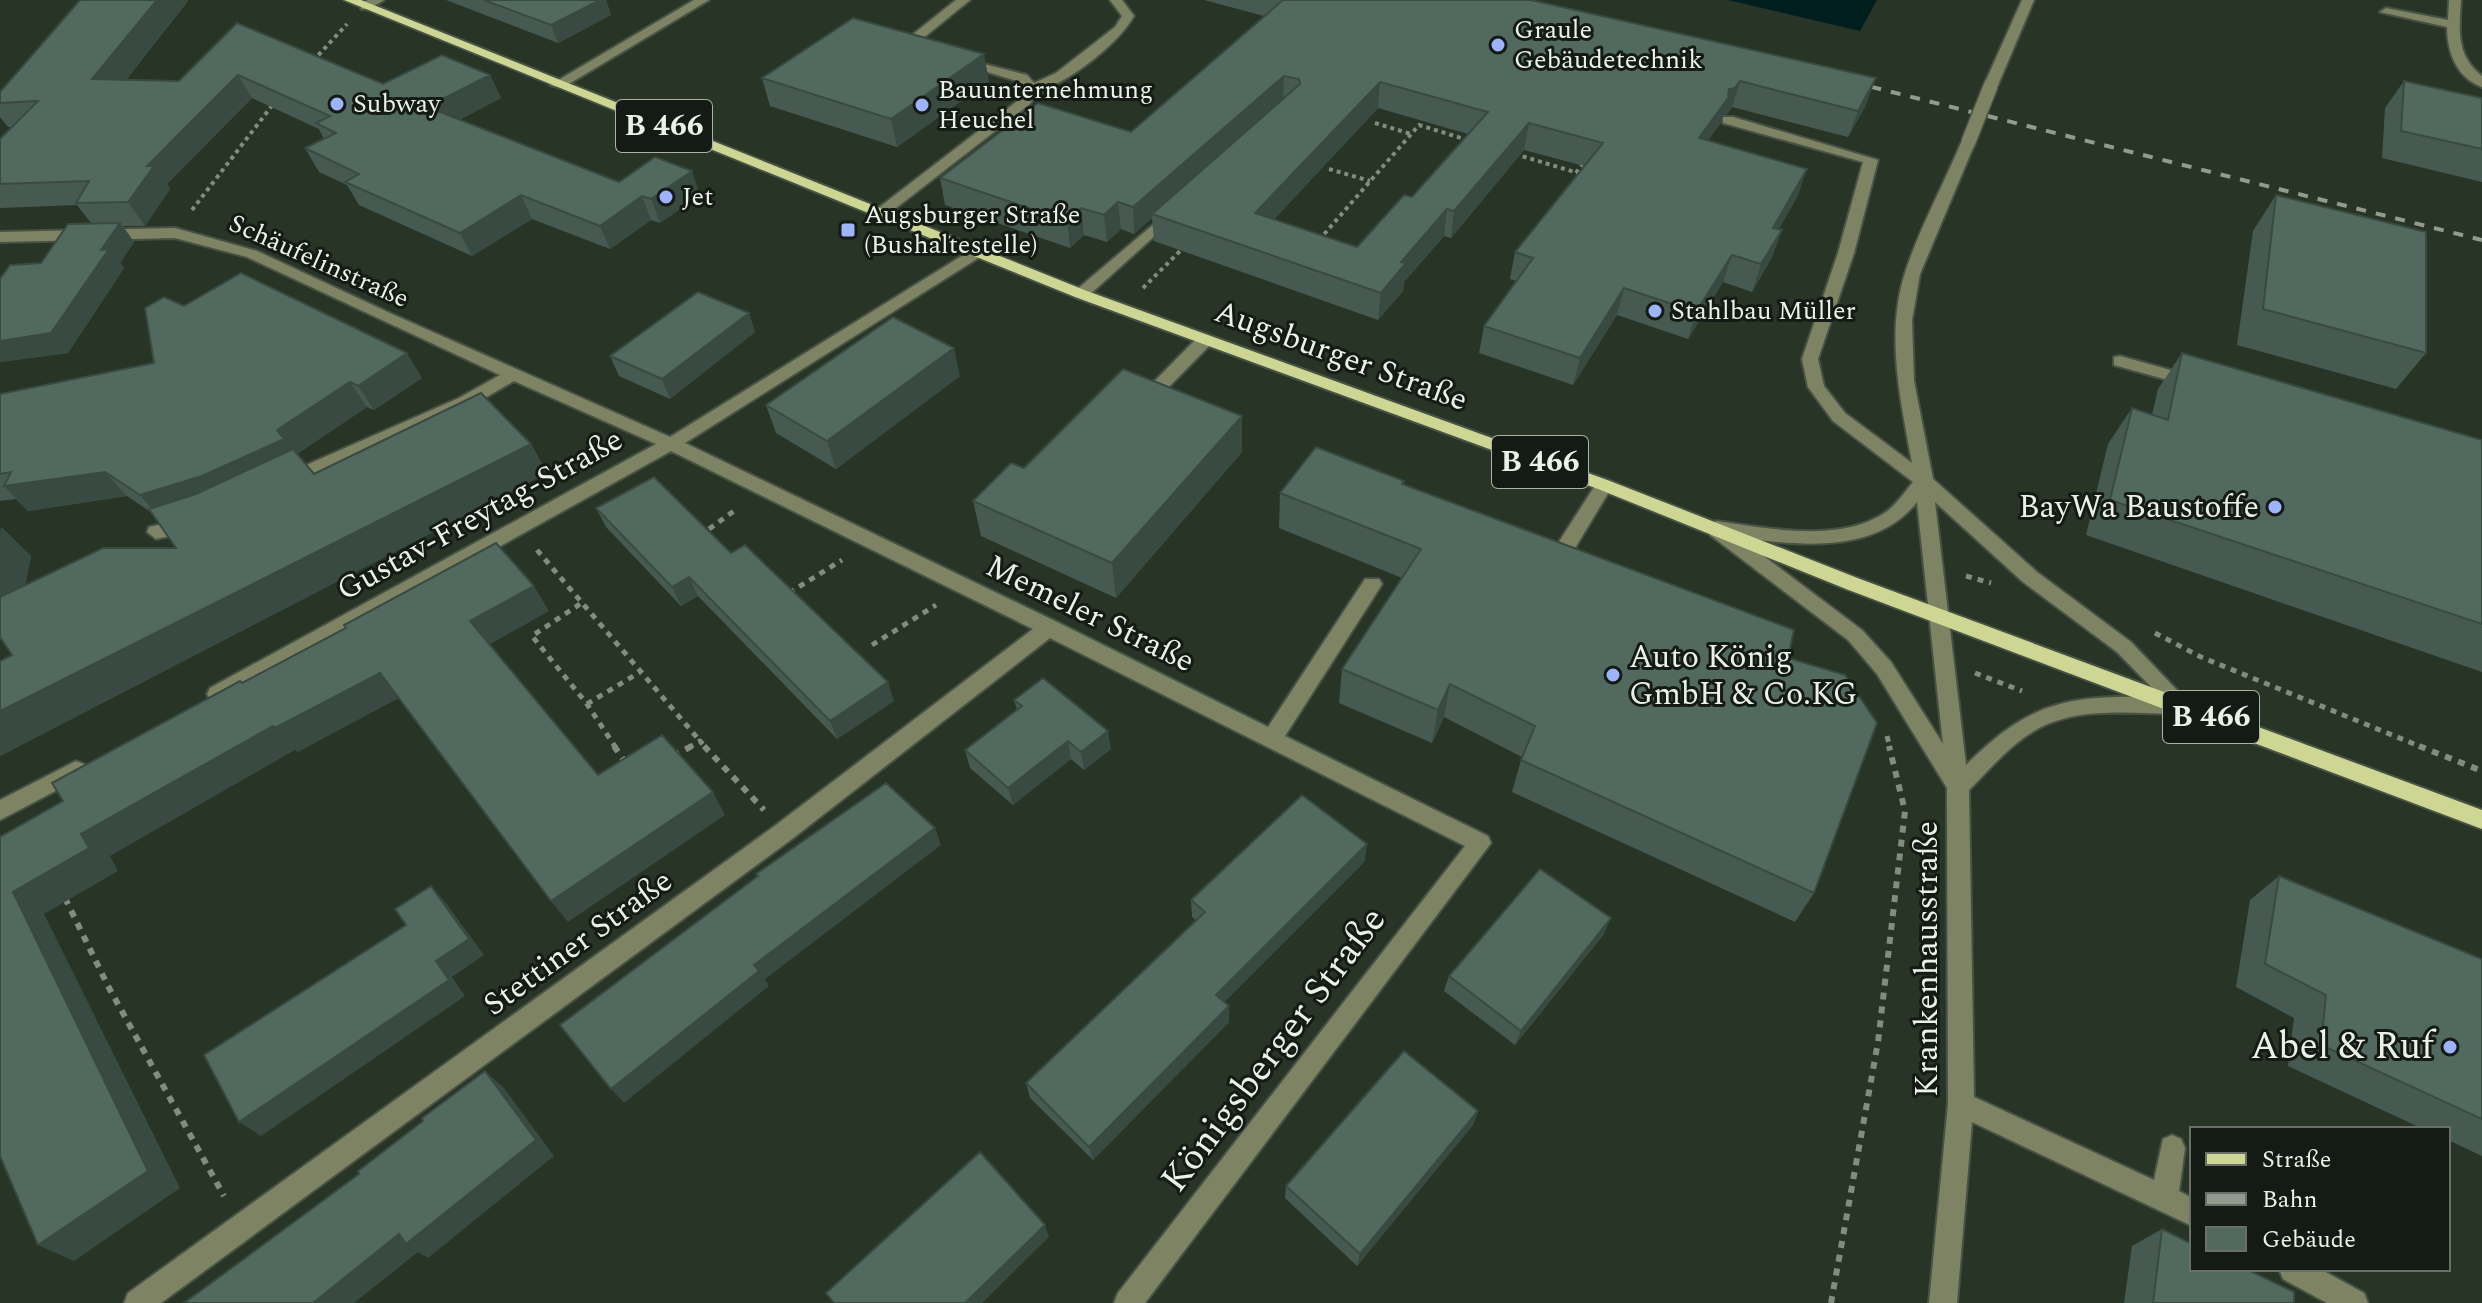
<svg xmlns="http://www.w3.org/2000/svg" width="2482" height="1303" viewBox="0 0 2482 1303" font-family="Spectral,serif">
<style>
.water{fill:#011e1e}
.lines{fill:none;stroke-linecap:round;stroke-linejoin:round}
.minor-casing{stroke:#475245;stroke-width:4}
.major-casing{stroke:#475245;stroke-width:4}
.path-far2{stroke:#828c80;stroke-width:4;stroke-dasharray:4 4;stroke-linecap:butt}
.path-far1{stroke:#828c80;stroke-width:5;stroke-dasharray:6 6;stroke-linecap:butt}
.path{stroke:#828c80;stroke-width:6;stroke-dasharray:7 7;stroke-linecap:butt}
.minor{fill:#7e8463;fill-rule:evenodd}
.major{fill:#cdd793;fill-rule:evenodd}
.rail{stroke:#919b8f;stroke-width:4;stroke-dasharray:10 10;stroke-linecap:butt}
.minor-bridge-casing{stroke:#475245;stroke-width:17;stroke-linecap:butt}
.minor-bridge{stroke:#7e8463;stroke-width:14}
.wall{fill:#475a52;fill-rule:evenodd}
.shaded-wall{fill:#394a42}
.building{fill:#52695f;stroke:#394a42;stroke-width:2;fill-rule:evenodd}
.poi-dot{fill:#9db4fd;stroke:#141a14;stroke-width:3}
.labels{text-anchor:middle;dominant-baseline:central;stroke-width:6;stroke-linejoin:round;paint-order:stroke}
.far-poi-label{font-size:26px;fill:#eaf2e8;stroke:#141a14;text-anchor:start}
.far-street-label{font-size:26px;fill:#eaf2e8;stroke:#141a14}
.shield{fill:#141a14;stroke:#aab1a8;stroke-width:2}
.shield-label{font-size:30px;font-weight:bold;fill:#eaf2e8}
.street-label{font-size:32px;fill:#eaf2e8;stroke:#141a14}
.poi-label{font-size:32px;fill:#eaf2e8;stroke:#141a14;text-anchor:end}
.near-poi-label{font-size:38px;fill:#eaf2e8;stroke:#141a14;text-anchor:end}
.near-street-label{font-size:38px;fill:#eaf2e8;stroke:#141a14}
</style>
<rect width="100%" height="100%" fill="#283426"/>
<path class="water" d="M1728 0H1877L1860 31Z"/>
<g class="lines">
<defs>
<path id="minor" d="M368 0H384L369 9H361V3Z
M694 0H709L562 88 550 85Z
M956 0H970L922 39V45L933 51 932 54 911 50 912 35Z
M1110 0H1122L1134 16C1120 40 1089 65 1065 79 1050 88 1039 89 1030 104L887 215H877V209L1020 99 1025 89 1017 81 957 63V57L1027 75 1034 83 1056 73 1115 27 1122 16Z
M2022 0H2034L1998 85 1986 88 1984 85Z
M2449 0H2461C2459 30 2456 56 2482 76V87C2457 78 2447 52 2447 27L2380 12 2386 8 2448 20Z
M1723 117H1733L1878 160 1854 253 1818 359 1824 386 1845 413 1912 463C1901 402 1885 335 1905 273 1919 229 1943 186 1961 143L1973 140 1975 143 1920 274 1912 320 1914 381 1933 479 2037 572 2131 642 2192 706 2189 712 2182 714C2134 714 2077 705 2034 731 2009 746 1989 770 1969 790L1974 1097 2154 1180 2163 1139 2172 1135 2181 1139 2185 1148 2179 1191 2192 1198V1226L1972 1122 1957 1303H1929L1948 1104 1947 788 1877 674 1848 640 1710 535 1707 528 1716 521C1767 528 1836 543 1883 514 1896 506 1904 493 1913 482L1833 421 1808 387 1802 359 1838 253 1863 162 1723 123ZM1917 502 1943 744 1891 662 1862 630 1740 538C1799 545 1875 555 1917 502ZM1935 502 2023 582 2117 652 2161 697C2071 695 2032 699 1966 765Z
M1174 207 1181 211 1179 214 1087 297H1075V291Z
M175 228 257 251 392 314 670 437 973 249H983V255L685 443 1057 622 1268 727 1365 579H1379L1382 584 1379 589 1285 736 1488 836 1491 843 1145 1303H1114L1118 1293 1465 846 1050 638 792 839 161 1303H124L128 1293 776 825 1033 629 671 451 224 700H210L207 694 210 688 656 444 514 381 471 406 291 485H279L276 481 279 477 459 398 500 375 247 257 175 238 0 242V232Z
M1204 336 1212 341 1210 345 1155 401H1143V393L1198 337Z
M2120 356 2199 378 2201 382 2193 387 2114 365V357Z
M1604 479 1613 485 1569 558H1555L1553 553 1555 548 1598 481Z
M191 518 198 520 200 525 198 530 156 539 147 532 149 527Z
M76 761 84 764 87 770 84 776 0 820V800Z
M2279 1269H2320L2364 1293 2368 1303H2327L2283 1279Z"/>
<path id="major" d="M344 0H361L1087 291 1610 481 1860 579 2482 810V829L1846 589 1598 489 1075 297Z"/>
</defs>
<use href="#minor" class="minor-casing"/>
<use href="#major" class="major-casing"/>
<path class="path-far2" d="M313 61 347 24
M1375 123 1411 134
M1515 154 1578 173
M1329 169 1370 181
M1576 173 1585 161
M192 210 274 103
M1319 240 1419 125 1471 141
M1143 288 1184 247"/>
<path class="path-far1" d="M709 529 738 508
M537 550 700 741
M1966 576 1991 583
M789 593 842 560
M580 604 532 636 587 704 616 748
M2155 633 2201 657 2424 748
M872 645 936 605
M1975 673 2022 691
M587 704 640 672
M1887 736 1890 748
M688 748 700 741 706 748"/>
<path class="path" d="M614 746 627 765
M704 746 764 810
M2419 746 2482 771
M673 756 692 746
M65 898 108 986 224 1196
M1831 1303 1878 1042 1905 811 1889 746"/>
<use href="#minor" class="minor"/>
<use href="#major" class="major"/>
<path class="rail" d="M1852 82 2482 240"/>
<defs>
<path id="minor-bridge" d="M1968 143 1991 85"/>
</defs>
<use href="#minor-bridge" class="minor-bridge-casing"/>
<use href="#minor-bridge" class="minor-bridge"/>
</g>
<path class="wall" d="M446 0H606L611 15 558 43Z
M1204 0H1531L1866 105 1848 137 1732 107 1727 114 1723 115 1720 124 1708 140 1798 195 1779 229 1782 230 1772 257 1752 292 1723 282 1688 339 1617 315 1573 385 1479 353 1484 326 1516 281 1510 279 1515 252 1584 166 1524 150 1451 238 1444 236 1404 282 1403 291 1378 320 1154 241 1152 218 1134 234 1121 229 1107 242 1084 235 1070 248 945 205 940 178 1131 132 1264 16ZM1378 108 1468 134 1412 197 1357 247 1274 219Z
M188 1 126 80 179 81 237 23 383 84 490 75 501 98 459 120 619 182 700 195 660 223 651 220 610 249 532 219 472 256 359 205 347 185 319 172 305 148 324 139 319 129 252 98 167 184 170 189 145 226H123L134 242 120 263 124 268 68 353 0 362V279L41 263 91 223 77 205 0 208V139L13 127H8L0 117V92Z
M762 78 989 81 897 147 770 106Z
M2404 81 2482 98V182L2382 158 2385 108Z
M2276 195 2426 353 2396 389 2237 345 2253 231Z
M184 306 422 378 374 410 367 407 297 454 314 474 531 444 547 473 0 756V661L12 655 1 527 31 556 25 585 176 548 152 513 127 496 28 511 16 499 0 501V394L154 363Z
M749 313 755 332 670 399 619 376 610 356Z
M2182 353 2482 440V672L2086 535 2108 444 2132 408 2152 415 2158 389Z
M960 376 836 469 776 433 766 405Z
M1242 452 1116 598 981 536 973 501 1024 468Z
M1404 481V484L1788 658 1814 893 1795 922 1512 792 1522 757 1444 717 1432 743 1339 703 1342 669 1402 578 1279 528 1280 493Z
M596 508 731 553 894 701 837 739 698 596 681 606 606 527Z
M1014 700 1111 749 1084 770 1071 759 1013 805 970 768 965 750 1017 710Z
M1365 861 1224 1002 1229 1022 1093 1160 1030 1098 1026 1083 1197 921 1192 917 1191 900Z
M2279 876 2482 959V1156L2448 1140V1129H2423L2288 1066 2294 1018 2236 987 2250 900Z
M1604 934 1515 1045 1444 991 1449 976Z
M1478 1111 1473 1125 1357 1266 1285 1198 1286 1186Z
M2162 1229 2294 1303H2124L2132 1246Z"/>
<path class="shaded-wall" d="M157 0H187L188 1 108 102 92 79Z
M600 0H606L611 15 558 43 551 25Z
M984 54 989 81 897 147 891 119Z
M238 75 252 98 167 184 170 189 145 226 128 202 147 166Z
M490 75 501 98 439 130 427 107Z
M1284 76 1283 103 1152 214V218L1134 234 1133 207Z
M1876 78 1866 105 1848 137 1858 111Z
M1740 81 1732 107 1727 114 1723 115 1720 124 1691 164 1699 138 1729 89Z
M1380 82 1378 108 1255 240V213Z
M1529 123 1524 150 1451 238 1454 211Z
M1807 169 1798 195 1764 255 1773 228Z
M692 171 700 195 660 223 651 199Z
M521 195 532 219 472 256 460 233Z
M642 196 651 220 610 249 600 226Z
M1118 202 1121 229 1107 242 1104 215Z
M1081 208 1084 235 1070 248 1067 221Z
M1447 209 1444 236 1404 282 1403 291 1378 320 1381 293 1401 262Z
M120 223 134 242 120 263 124 268 68 353 0 362V341L101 250Z
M1782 230 1772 257 1752 292 1761 264Z
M1732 255 1723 282 1688 339 1696 312Z
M1624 288 1617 315 1573 385 1580 358Z
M749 313 755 332 670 399 662 379Z
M954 348 960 376 836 469 827 441Z
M407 353 422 378 374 410 358 386Z
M350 382 367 407 296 455 162 520 140 495 277 430Z
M1242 416V452L1116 598 1112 563Z
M531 444 547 473 0 756V711Z
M105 472 127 496 28 511 4 486Z
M1 527 31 556 16 634 0 619V533Z
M689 577 698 596 681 606 672 587Z
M534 586 549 611 487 646 470 621Z
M380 673 399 698 298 752 295 750 110 856 118 871 44 914 180 1188 74 1261 38 1245 13 892 81 834 273 726Z
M888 682 894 701 837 739 830 721Z
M1450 684 1444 717 1432 743 1438 710Z
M1108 731 1111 749 1084 770 1081 752Z
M1068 741 1071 759 1013 805 1008 788Z
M713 792 725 815 568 922 551 901Z
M935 828 941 845 765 979 769 986 624 1103 611 1089 754 965Z
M1367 844 1365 861 1216 1010V995Z
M431 886 446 903 484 955 452 977 465 996 261 1136 239 1122 436 961Z
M1611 918 1604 934 1515 1045 1521 1031Z
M1229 1006V1022L1093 1160 1089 1147Z
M485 1071 504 1088 554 1156 428 1258 418 1252 354 1303H313Z
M1478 1111 1473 1125 1357 1266 1360 1254Z
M1045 1225 1049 1237 982 1303H965Z"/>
<path class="building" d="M80 0H157L92 79 179 81 237 23 383 84 442 55 490 75 427 107 619 182 655 157 692 171 651 199 642 196 600 226 521 195 460 233 345 182 359 174 305 148 336 133 316 123 330 116 238 75 147 166H154L128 202 76 203 89 181 0 184V139L38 101 0 103V92Z
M484 0H600L551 25Z
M1283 0H1531L1876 78 1858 111 1740 81 1735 88 1729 89 1728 98 1699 138 1807 169 1773 228 1782 230 1761 264 1732 255 1696 312 1624 288 1580 358 1484 326 1533 258 1515 252 1603 143 1529 123 1454 211 1447 209 1401 262 1406 263 1381 293 1152 214 1300 84 1299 79 1284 76 1133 207 1118 202 1104 215 1081 208 1067 221 940 178 1038 103 1131 132ZM1380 82 1488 112 1412 197 1404 195 1357 247 1255 213Z
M853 18 984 54 891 119 762 78Z
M2404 81 2482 98V149L2401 131Z
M2276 195 2426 232V353L2263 309Z
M120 223 101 250 109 249 51 333 0 341V279L10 265 41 263 68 224Z
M241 273 407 353 358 386 350 382 277 430 284 439 202 476 140 495 105 472 4 486 11 472 0 474V394L154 363 145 308 164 297 184 306Z
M698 292 749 313 662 379 610 356Z
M893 317 954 348 827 441 766 405Z
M2182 353 2482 440V624L2110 500 2132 408 2168 420Z
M1123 369 1242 416 1112 563 973 501 1011 463 1024 468Z
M481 393 531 444 0 711V661L12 655 0 637V597L103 548H176L149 509 196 494 293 449 314 474Z
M1316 447 1404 481 1402 484 1794 630 1788 658 1845 675 1877 723 1814 893 1521 760 1535 726 1450 684 1438 710 1342 669 1421 549 1280 493Z
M654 477 731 553 745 545 888 682 830 721 689 577 672 587 596 508Z
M496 543 534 586 470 621 598 775 662 735 713 792 551 901 380 673 275 728 273 726 81 834 89 848 13 892 148 1171 38 1245 0 1156V837L63 801 52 783 240 681 242 683 346 628 344 625Z
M1043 678 1108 731 1081 752 1068 741 1008 788 965 750 1022 706 1014 700Z
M886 783 935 828 754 965 759 971 611 1089 560 1025 758 876 756 874Z
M1302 795 1367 844 1216 995 1229 1006 1089 1147 1026 1083 1205 912 1191 900Z
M1540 869 1611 918 1521 1031 1449 976Z
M2279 876 2482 959V1119L2321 1045 2326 995 2265 964Z
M431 886 469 939 436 961 449 980 239 1122 204 1055 406 925 395 909Z
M1404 1051 1478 1111 1360 1254 1286 1186Z
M485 1071 536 1140 406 1244 399 1234 313 1303H184L359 1174 358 1171 423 1121 422 1118Z
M980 1152 1045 1225 965 1303H834L826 1293Z
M2162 1229 2192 1244V1269H2246L2294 1292V1303H2153Z"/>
<g class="poi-dot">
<circle cx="1498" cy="45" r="8"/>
<circle cx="337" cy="104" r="8"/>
<circle cx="922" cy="105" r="8"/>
<circle cx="666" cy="197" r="8"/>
<rect x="840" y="222" width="16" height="16" rx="4"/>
<circle cx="1655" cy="311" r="8"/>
<circle cx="2275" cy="507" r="8"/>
<circle cx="1613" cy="675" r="8"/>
<circle cx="2450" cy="1047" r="8"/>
</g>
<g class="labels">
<g class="far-poi-label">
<text x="1514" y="30">Graule<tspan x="1514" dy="30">Gebäudetechnik</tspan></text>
<text x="938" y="90">Bauunternehmung<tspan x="938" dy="30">Heuchel</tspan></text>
<text x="353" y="104">Subway</text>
<text x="682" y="197">Jet</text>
<text x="864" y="215">Augsburger Straße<tspan x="864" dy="30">(Bushaltestelle)</tspan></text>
<text x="1671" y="311">Stahlbau Müller</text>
</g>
<g class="far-street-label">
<text transform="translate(319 261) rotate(24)">Schäufelinstraße</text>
</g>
<g class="shield">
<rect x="616" y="100" width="96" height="52" rx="6"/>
<rect x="1492" y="436" width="96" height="52" rx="6"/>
<rect x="2163" y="691" width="96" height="52" rx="6"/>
</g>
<g class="shield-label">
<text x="664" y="126">B 466</text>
<text x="1540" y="462">B 466</text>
<text x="2211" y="717">B 466</text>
</g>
<g class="street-label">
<text transform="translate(1341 356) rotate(20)">Augsburger Straße</text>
<text transform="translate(480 515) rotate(-29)">Gustav-Freytag-Straße</text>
<text transform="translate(1090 614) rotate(26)">Memeler Straße</text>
<text transform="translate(578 943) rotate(-36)">Stettiner Straße</text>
<text transform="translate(1927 959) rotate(-90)">Krankenhausstraße</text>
</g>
<g class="poi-label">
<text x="2259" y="507">BayWa Baustoffe</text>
<text x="1629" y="657" text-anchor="start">Auto König<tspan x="1629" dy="37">GmbH &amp; Co.KG</tspan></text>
</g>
<g class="near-poi-label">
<text x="2434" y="1047">Abel &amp; Ruf</text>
</g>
<g class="near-street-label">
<text transform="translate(1274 1050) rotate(-53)">Königsberger Straße</text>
</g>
</g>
<rect x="2190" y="1127" width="260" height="144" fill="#141a14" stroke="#6a7069" stroke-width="2"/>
<rect x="2206" y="1153" width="40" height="12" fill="#cdd793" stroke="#6a7069" stroke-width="2"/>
<text x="2262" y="1167" font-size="24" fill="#eaf2e8">Straße</text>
<rect x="2206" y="1193" width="40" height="12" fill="#919b8f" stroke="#6a7069" stroke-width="2"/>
<text x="2262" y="1207" font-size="24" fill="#eaf2e8">Bahn</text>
<rect x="2206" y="1227" width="40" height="24" fill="#52695f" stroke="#6a7069" stroke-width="2"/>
<text x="2262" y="1247" font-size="24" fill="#eaf2e8">Gebäude</text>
</svg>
